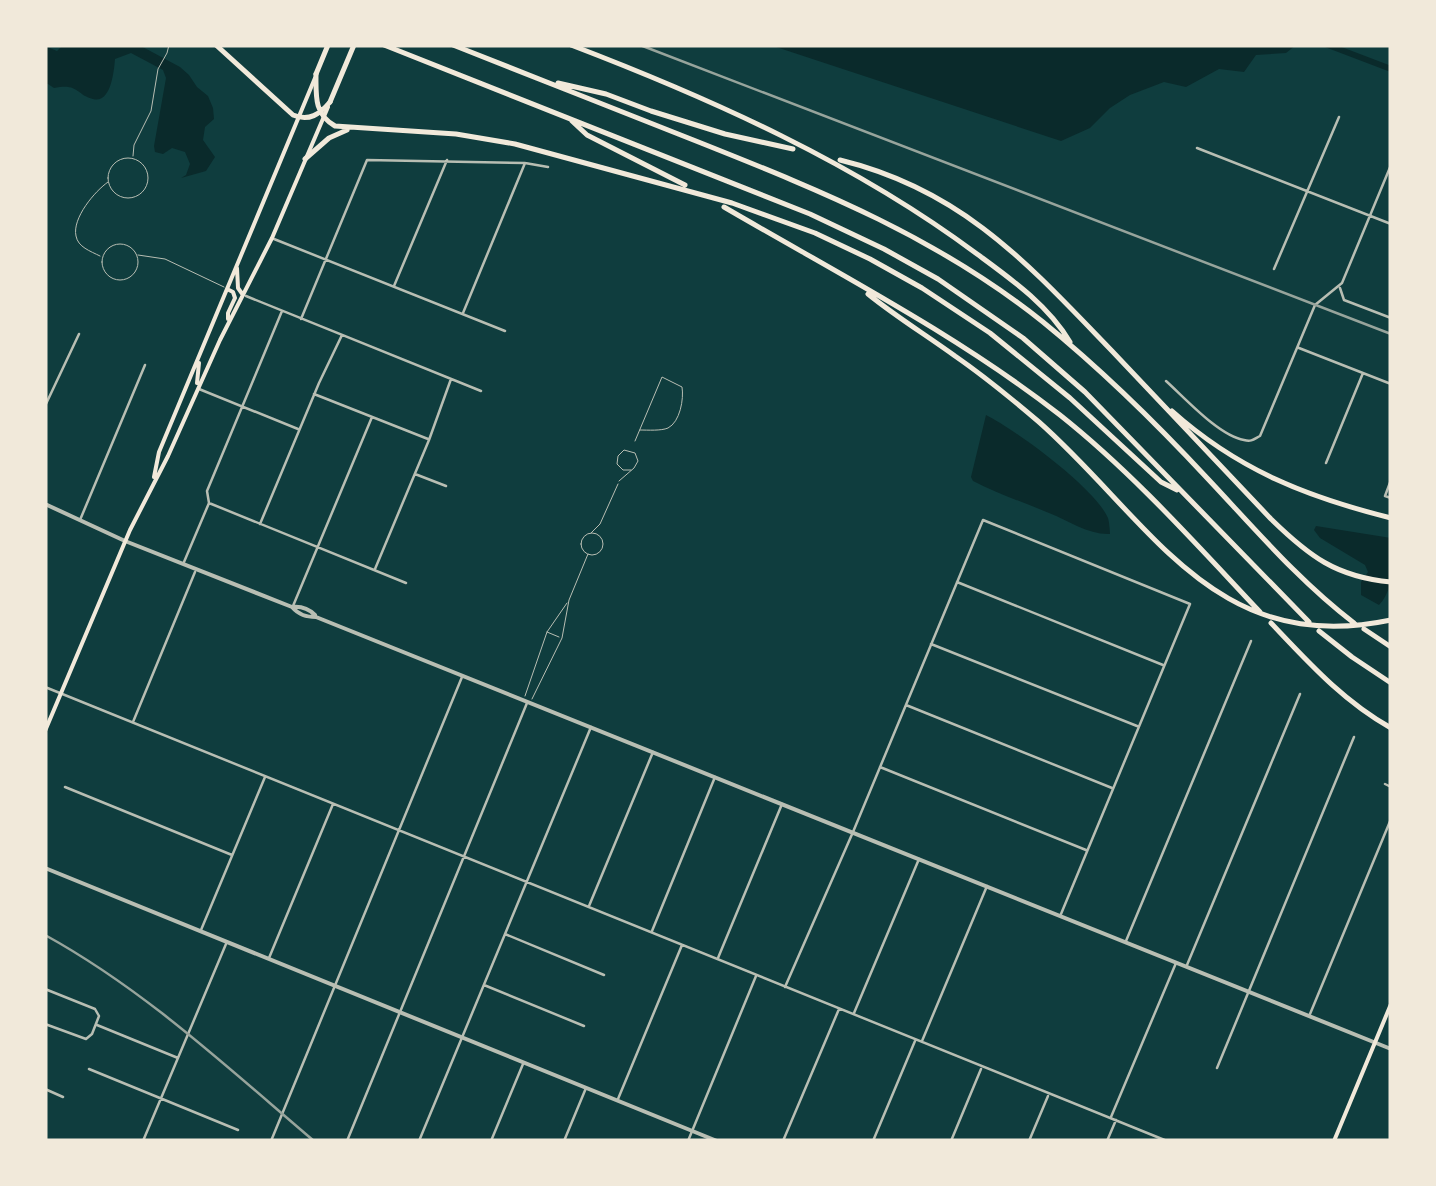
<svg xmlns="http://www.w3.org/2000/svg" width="1436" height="1186" viewBox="0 0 1436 1186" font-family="'DejaVu Sans',sans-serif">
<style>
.water{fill:#0a2a2b}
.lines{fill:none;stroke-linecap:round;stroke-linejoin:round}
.canal{stroke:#0a2a2b;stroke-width:6}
.service{stroke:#b8beb3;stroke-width:1}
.minor{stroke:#b8beb3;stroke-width:2.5}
.tertiary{stroke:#b8beb3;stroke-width:4}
.primary{stroke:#f1e9da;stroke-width:4}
.trunk{stroke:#f1e9da;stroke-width:5}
.motorway{stroke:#f1e9da;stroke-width:5}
.rail{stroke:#97a49c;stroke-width:2.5}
</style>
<rect width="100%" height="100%" fill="#0f3d3e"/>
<path class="water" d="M63 45H139L180 67 189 75 197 87 208 96 213 108 214 119 205 127 203 140 215 157 206 171 181 178 186 175 190 164 185 152 172 148 163 154 155 152 154 146 166 78 163 70 131 53 115 59C114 71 111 104 93 99 76 95 79 83 54 88L48 84H45V46L57 51Z
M770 45H1296L1286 53 1256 55 1244 72 1219 69 1186 87 1164 82 1130 95 1110 108 1090 128 1061 141Z
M986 415C1016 430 1095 488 1108 518 1109 521 1110 530 1110 534 1089 535 1069 521 1049 513 1023 502 998 494 973 481L971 477Z
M1316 526 1391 538C1391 561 1396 587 1379 605L1361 595V582L1368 572 1365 565 1320 538 1314 530Z"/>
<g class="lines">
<path class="canal" d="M1328 45 1391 69"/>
<path class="service" d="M133 156 134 145 151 111 158 69 167 53 169 45
M108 178a20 20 0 1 1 40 0a20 20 0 1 1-40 0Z
M102 262a18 18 0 1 1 36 0a18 18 0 1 1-36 0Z
M138 255 165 259 224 287
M100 256C90 251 78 247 76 236 72 218 95 191 108 182
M635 441 662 377 682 387C684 399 680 422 668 428 661 431 648 430 640 430
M619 481 634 468 638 461 635 453 624 450 618 456 617 464 623 470H631
M591 533 600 524 618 484
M581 544a11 11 0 1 1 22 0a11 11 0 1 1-22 0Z
M547 632 559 637
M525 696 547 632 567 603
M532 699 562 638 569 600 588 554"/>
<path class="minor" d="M1197 148 1391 224
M274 239 505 331
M1274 269 1339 117
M394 286 447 160
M1340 288 1344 300 1391 318
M246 296 481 391
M463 313 525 163
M301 319 367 160 525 163 548 167
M1299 348 1391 384
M1166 381C1185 398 1219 436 1244 440 1252 442 1254 439 1260 436L1315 305 1342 283 1391 165
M199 389 298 429
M314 394 428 439
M45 406 79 334
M1326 463 1363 373
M415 474 446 486
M1391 480 1385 496 1391 498
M209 503 406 583
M80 520 145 365
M260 524 319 383 342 335
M184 562 209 503 207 491 282 311
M375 569 429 440 451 379
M957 582 1163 665
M293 606 372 417
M931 644 1137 726
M45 687 1167 1141
M906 705 1112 788
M133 722 195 572
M880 767 1086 850
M1385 784 1391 787
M65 787 232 855
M589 906 653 752
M201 930 265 777
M652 931 715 777
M505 934 604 975
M1126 941 1251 641
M269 958 333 804
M718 958 782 804
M1187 965 1300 694
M484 985 584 1026
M785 987 853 832 983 520 1190 604 1061 914
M45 989 95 1009 99 1016 92 1034 86 1039 45 1024
M854 1013 919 859
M1310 1014 1391 819
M97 1025 178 1058
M922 1041 987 886
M1217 1068 1354 737
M89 1069 238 1130
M45 1089 63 1097
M618 1099 682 945
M1111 1117 1176 963
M143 1141 226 944
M271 1141 462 677
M347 1141 527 703
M419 1141 591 727
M491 1141 523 1064
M564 1141 586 1088
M688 1141 756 976
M783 1141 839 1009
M873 1141 915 1041
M951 1141 981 1069
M1029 1141 1048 1096
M1107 1141 1116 1120"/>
<path class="tertiary" d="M45 504 125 541 292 607C299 615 306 617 316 617L1391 1049
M292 607C301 606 309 609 315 615
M45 868 717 1141"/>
<path class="primary" d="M237 268 238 288 243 295
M227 289 233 292 235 298 228 313V319
M197 383 199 363
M154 477 159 452 315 78
M45 731 130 530 168 456 220 340 272 238 328 107
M1334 1141 1391 1004"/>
<path class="trunk" d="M316 74 328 45
M330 102 354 45"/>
<path class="motorway" d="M216 45 293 115C309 122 320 114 330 102
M384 45 810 214 884 249 938 279 1023 338 1085 392 1309 622
M453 45C536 78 618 110 701 143 824 192 938 238 1043 322 1102 370 1156 423 1208 479 1255 529 1299 581 1354 623
M571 45C712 99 855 163 977 254 1011 279 1048 305 1070 342
M316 74C316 96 314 114 335 126L456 134 515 144 732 203 815 233 870 259 922 288 990 333 1070 398 1161 482 1177 490
M558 83 606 94 651 111 725 134 793 149
M572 121 587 135 685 185
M305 159 329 138 347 130
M840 160C963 190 1028 264 1112 351 1165 407 1218 463 1271 519 1309 556 1336 577 1391 582
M724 207C837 273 956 334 1060 415 1133 473 1196 544 1260 612
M868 294C895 316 926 335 955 356 984 376 1012 399 1039 422 1152 522 1213 657 1391 620
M1172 411C1238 470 1307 497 1391 518
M1271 623C1309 663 1343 701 1391 728
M1364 629 1391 647
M1319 631 1352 657 1391 683"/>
<path class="rail" d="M640 45 1391 334
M45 935C145 990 228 1068 314 1141"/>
</g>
<rect width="1436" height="1186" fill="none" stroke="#f1e9da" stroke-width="95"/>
</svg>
